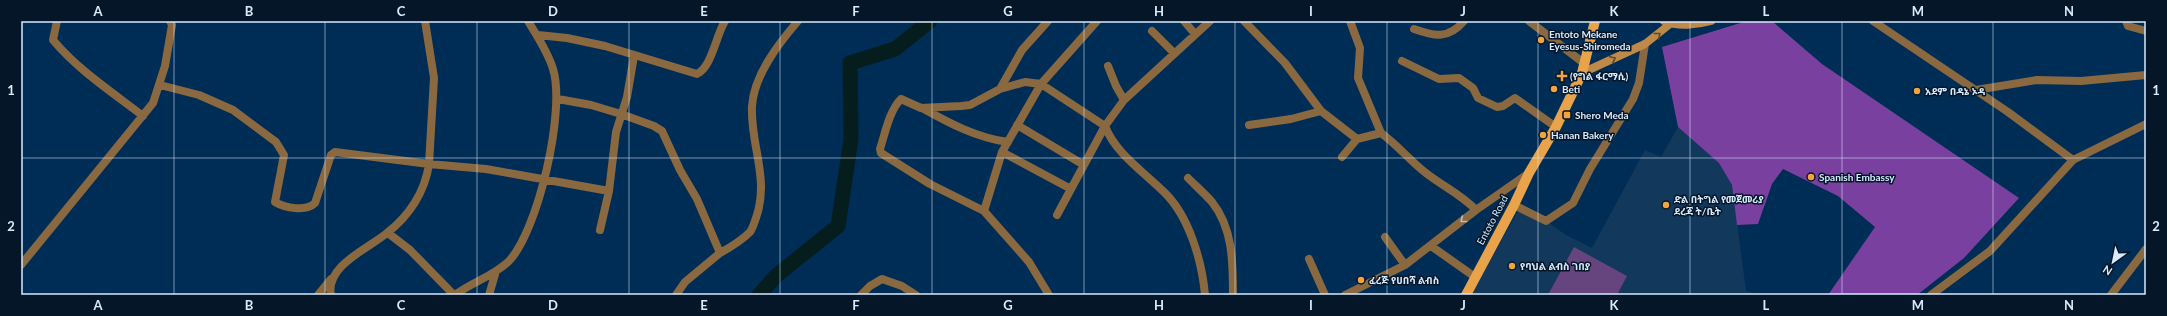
<svg xmlns="http://www.w3.org/2000/svg" width="2167" height="316" viewBox="0 0 2167 316" font-family="Lato,'Noto Sans Ethiopic',sans-serif">
<style>
.built{fill:#12395c}
.green{fill:#66447e}
.forest{fill:#7a409f}
.lines{fill:none;stroke-linecap:round;stroke-linejoin:round}
.river{stroke:#051d1c;stroke-width:15}
.minor{stroke:#8a6941;stroke-width:8}
.secondary{stroke:#bf8a48;stroke-width:8}
.primary{stroke:#e8a34b;stroke-width:10}
.oneway{stroke:#584a36}
.oneway2{stroke:#bcbdbc}
.grid{fill:none;stroke:#d7eafe;stroke-width:1;stroke-opacity:0.55}
.poi-dot{fill:#f1a540;stroke:#041627;stroke-width:1.5}
.labels{text-anchor:middle;dominant-baseline:central;stroke-width:3;stroke-linejoin:round;paint-order:stroke}
.poi-label{font-size:10px;font-weight:bold;fill:#d7eafe;stroke:#041627;text-anchor:start}
.street-label{font-size:10px;fill:#d7eafe;stroke:#041627}
.neatline{fill:none;stroke:#d7eafe;stroke-width:1.5}
.grid-label{font-size:13px;text-anchor:middle;font-weight:bold;fill:#d7eafe}
</style>
<rect width="100%" height="100%" fill="#002d55"/>
<path class="built" d="M1678 127 1718 161 1732 185 1746 291 1761 295H1471L1522 204 1566 235 1592 248 1645 150 1661 157Z"/>
<path class="green" d="M1574 247 1627 276 1617 295H1548Z"/>
<path class="forest" d="M1747 21H1772L1822 64 2019 198 1964 258 1917 295H1828L1875 227 1838 196 1783 169 1772 184 1758 224 1737 225 1732 185 1719 163 1678 127 1662 47Z"/>
<g class="lines">
<path class="river" d="M759 295 777 275 838 226 851 139 850 63 895 49 930 21"/>
<path class="minor" d="M57 21 53 40C78 70 112 92 143 116
M1184 21 1195 34
M1244 21 1285 63 1321 111 1357 139 1381 133C1396 144 1407 157 1421 169 1438 184 1460 193 1476 210
M1350 21 1360 48 1358 78 1381 133
M1529 21 1585 64
M1873 21 2008 112 2073 160
M2126 21 2128 26 2146 31
M1414 29C1434 36 1448 40 1464 21
M1152 31 1174 53
M538 35 567 38 605 46 697 74C712 67 716 35 725 21
M1402 61 1439 79 1459 78 1473 88 1478 98 1497 107 1503 106 1515 98 1556 127
M1108 66 1116 86 1124 100
M160 85 199 95 233 110 276 142 284 155 275 202C285 208 306 212 315 203L331 155 335 152 429 164 434 78 425 21
M1000 89 1025 82 1041 84 1105 126 1071 189 1002 152
M1976 90 2037 80 2081 81 2146 75
M558 99 591 105 621 114 654 126 662 131 680 170 697 199 720 253C731 247 741 241 750 232 753 228 754 223 756 218 770 178 750 145 752 106 754 75 779 43 798 21
M922 108C949 123 977 138 1008 142
M1017 125 1084 165
M1249 125 1291 119 1321 111
M1342 157 1357 139
M1188 178C1196 186 1205 194 1212 202 1233 228 1233 263 1233 295
M1514 205 1546 221 1573 203 1590 169 1633 99 1639 83 1645 44
M984 211 930 184 881 153 880 149C885 134 889 111 901 99L921 108 961 106 970 105 1000 89 1022 50 1048 21
M1057 215 1071 189
M600 230 609 191 616 132 627 97 634 56
M388 233 410 250 454 295
M1385 237 1405 265
M1431 246 1475 277
M1309 259 1325 295
M21 265 153 103 165 66 172 25 170 21
M318 295 331 279
M331 295C325 266 369 248 387 233 409 216 425 192 429 164L486 169 609 191
M455 295C472 282 494 276 509 261 538 231 566 110 553 69 548 52 537 36 528 21
M489 295 496 271
M676 295 685 282 720 253
M861 295 870 286 882 279 902 286 916 295
M1049 295 1029 262 984 211 1002 152 1041 84 1097 21
M1205 295C1202 261 1189 216 1164 192 1144 172 1115 153 1105 126L1124 100 1210 21
M1345 295 1405 265 1476 210 1529 173
M1931 295 1990 251 2073 160 2146 124
M2111 295 2146 249"/>
<path class="secondary" d="M1664 21C1678 27 1697 25 1711 21
M1582 73 1645 44 1670 24"/>
<path class="primary" d="M1466 295 1514 205 1529 173 1556 127 1582 73 1595 21"/>
</g>
<defs><path id="oneway-chevron" d="M-2-3.5L2.5 0L-2 3.5" fill="none" stroke-width="1.6" stroke-linecap="round" stroke-linejoin="round"/></defs>
<g class="oneway">
<use href="#oneway-chevron" transform="translate(1658 35) rotate(-39)"/>
<use href="#oneway-chevron" transform="translate(1613 59) rotate(-25)"/>
</g>
<use class="oneway2" href="#oneway-chevron" transform="translate(1463 220) rotate(142)"/>
<path class="grid" d="M174 21V295M325 21V295M477 21V295M629 21V295M780 21V295M932 21V295M1084 21V295M1235 21V295M1387 21V295M1538 21V295M1690 21V295M1842 21V295M1993 21V295M21 158H2146"/>
<g class="poi-dot">
<circle cx="1541" cy="40" r="4"/>
<path d="M1560 70h4v4h4v4h-4v4h-4v-4h-4v-4h4z"/>
<circle cx="1554" cy="89" r="4"/>
<circle cx="1917" cy="91" r="4"/>
<rect x="1563" y="111" width="8" height="8" rx="2"/>
<circle cx="1543" cy="135" r="4"/>
<circle cx="1811" cy="177" r="4"/>
<circle cx="1666" cy="205" r="4"/>
<circle cx="1512" cy="266" r="4"/>
<circle cx="1361" cy="280" r="4"/>
</g>
<g class="labels">
<g class="poi-label">
<text x="1549" y="34">Entoto Mekane<tspan x="1549" dy="12">Eyesus-Shiromeda</tspan></text>
<text x="1570" y="76">(የግል ፋርማሲ)</text>
<text x="1562" y="89">Beti</text>
<text x="1925" y="91">አደም በዳኔ ኦዳ</text>
<text x="1575" y="115">Shero Meda</text>
<text x="1551" y="135">Hanan Bakery</text>
<text x="1819" y="177">Spanish Embassy</text>
<text x="1674" y="199">ድል በትግል የመጀመሪያ<tspan x="1674" dy="12">ደረጃ ት/ቤት</tspan></text>
<text x="1520" y="266">የባህል ልብስ ገበያ</text>
<text x="1369" y="280">ፈረጅ የሀበሻ ልብስ</text>
</g>
<g class="street-label">
<text transform="translate(1492 220) rotate(-62)">Entoto Road</text>
</g>
</g>
<rect width="2167" height="316" fill="none" stroke="#041627" stroke-width="44"/>
<g transform="translate(2113 262) rotate(213)" stroke="#041627" stroke-width="3" paint-order="stroke">
<path d="M0-3L7 15L0 10L-7 15Z" fill="#d7eafe"/>
<text y="-6" font-size="11" font-weight="bold" text-anchor="middle" fill="#d7eafe">N</text>
</g>
<rect x="22" y="22" width="2123" height="272" class="neatline"/>
<g class="grid-label">
<text x="98" y="16">A</text>
<text x="249" y="16">B</text>
<text x="401" y="16">C</text>
<text x="553" y="16">D</text>
<text x="704" y="16">E</text>
<text x="856" y="16">F</text>
<text x="1008" y="16">G</text>
<text x="1159" y="16">H</text>
<text x="1311" y="16">I</text>
<text x="1463" y="16">J</text>
<text x="1614" y="16">K</text>
<text x="1766" y="16">L</text>
<text x="1918" y="16">M</text>
<text x="2069" y="16">N</text>
<text x="11" y="95">1</text>
<text x="2156" y="95">1</text>
<text x="11" y="231">2</text>
<text x="2156" y="231">2</text>
<text x="98" y="310">A</text>
<text x="249" y="310">B</text>
<text x="401" y="310">C</text>
<text x="553" y="310">D</text>
<text x="704" y="310">E</text>
<text x="856" y="310">F</text>
<text x="1008" y="310">G</text>
<text x="1159" y="310">H</text>
<text x="1311" y="310">I</text>
<text x="1463" y="310">J</text>
<text x="1614" y="310">K</text>
<text x="1766" y="310">L</text>
<text x="1918" y="310">M</text>
<text x="2069" y="310">N</text>
</g>
</svg>
